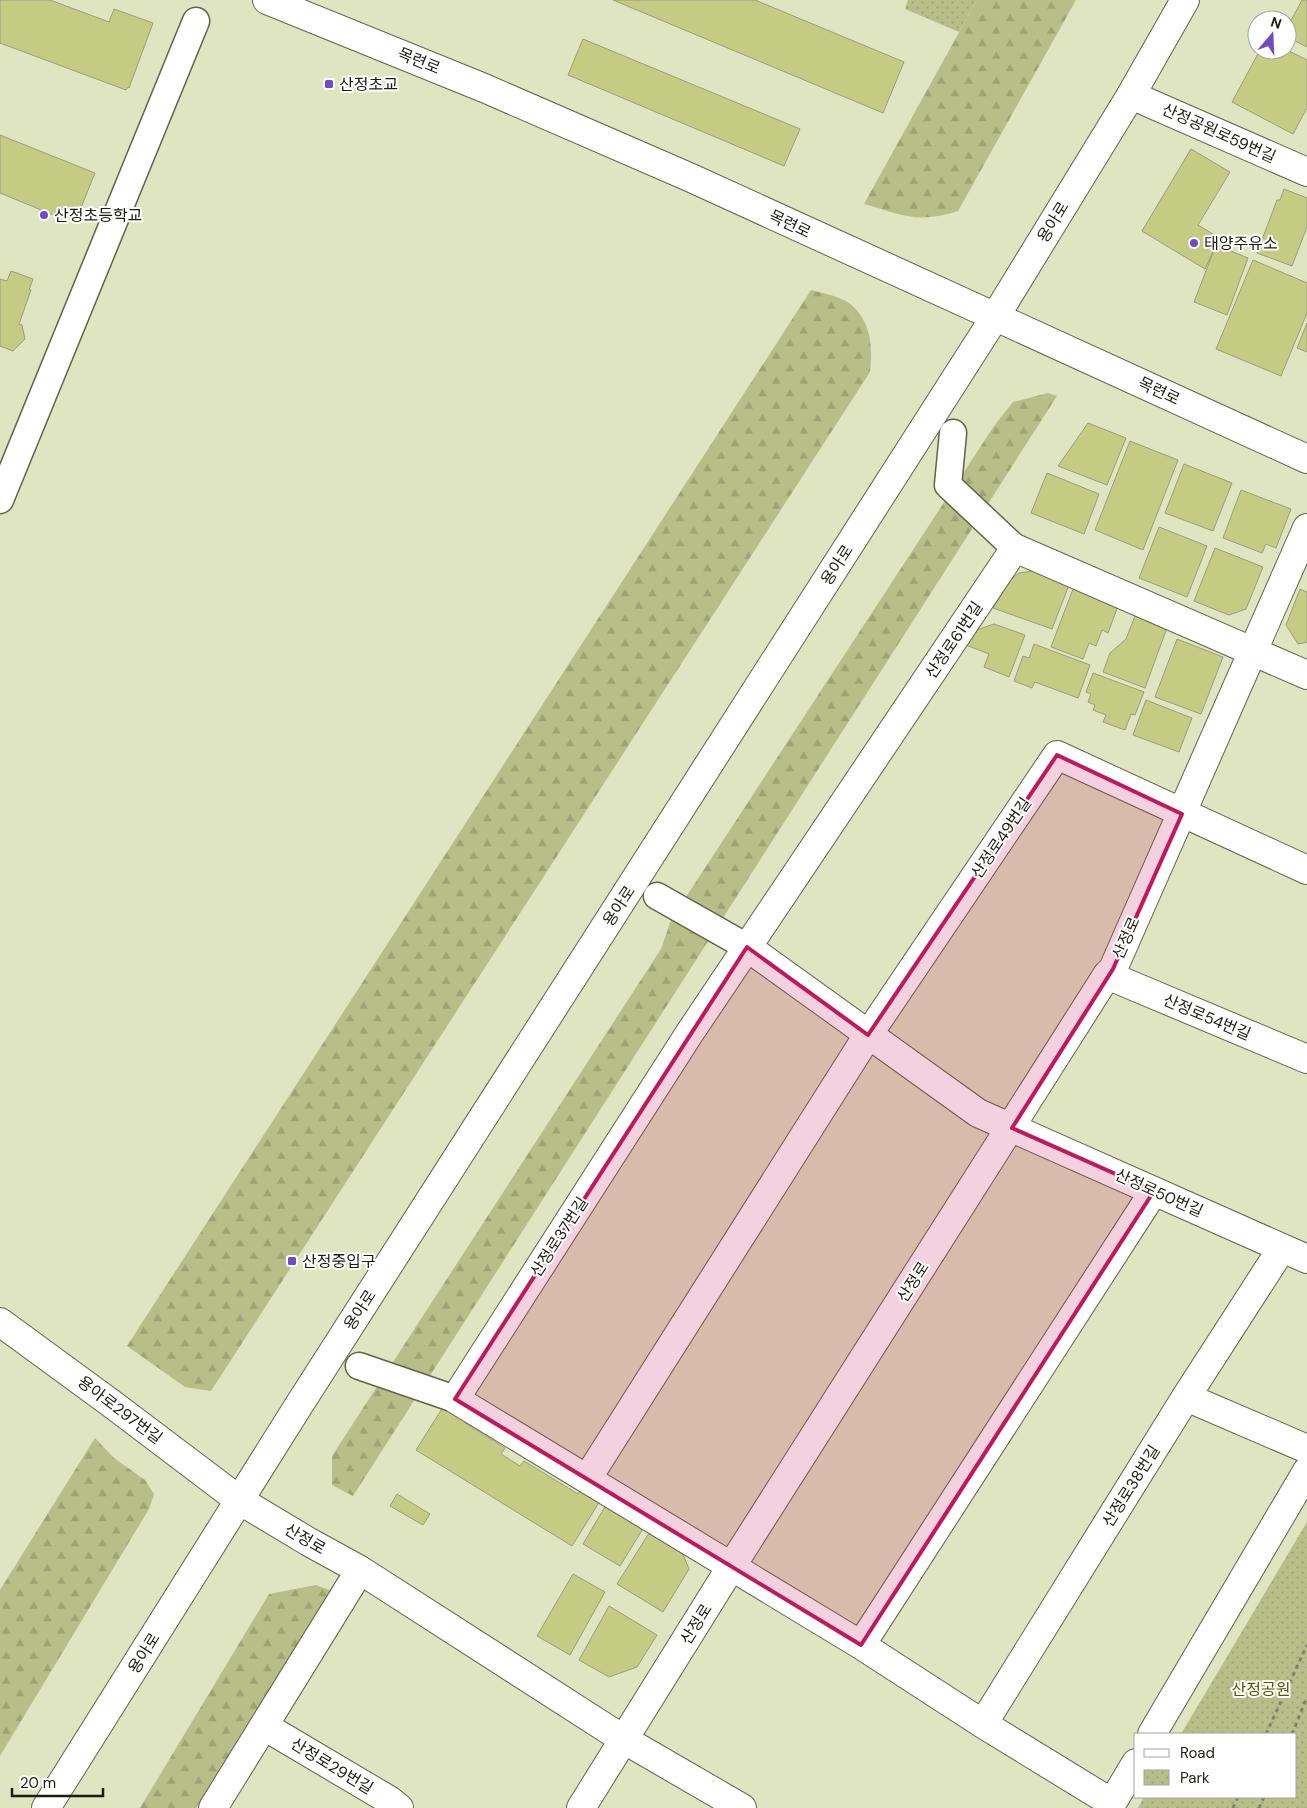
<svg xmlns="http://www.w3.org/2000/svg" width="1307" height="1808" viewBox="0 0 1307 1808" font-family="'DM Sans','Noto Sans KR',sans-serif">
<style>
.forest{fill:url(#forest-firs)}
.park{fill:url(#park-dots)}
.building{fill:#c4cc84;stroke:#999d7c}
.lines{fill:none;stroke-linecap:round;stroke-linejoin:round}
.pedestrian-casing{stroke:#616546;stroke-width:29}
.minor-casing{stroke:#616546;stroke-width:30}
.secondary-casing{stroke:#616546;stroke-width:30}
.path{stroke:#80836c;stroke-width:3;stroke-dasharray:4 4;stroke-linecap:butt}
.pedestrian{stroke:#fff;stroke-width:26}
.minor{stroke:#fff;stroke-width:28}
.secondary{stroke:#fff;stroke-width:28}
.marked{fill:#c2185b;fill-opacity:0.2;stroke:#c2185b;stroke-width:4;stroke-linejoin:round}
.poi-dot{fill:#714bc3;stroke:#fff;stroke-width:2}
.labels{text-anchor:middle;dominant-baseline:central;stroke-width:4;stroke-linejoin:round;paint-order:stroke}
.street-label{font-size:16px;fill:#1c1d11;stroke:#fff}
.poi-label{font-size:16px;fill:#1c1d11;stroke:#fff;text-anchor:start}
.park-label{font-size:16px;fill:#525700;stroke:#fff}
</style>
<defs>
<pattern id="forest-firs" width="22" height="20" patternUnits="userSpaceOnUse" patternTransform="scale(1.25)"><rect width="22" height="20" fill="#b8be88"/><path d="M5 1l3.5 6h-7zM16 11l3.5 6h-7z" fill="#9ea374"/></pattern>
<pattern id="park-dots" width="8" height="8" patternUnits="userSpaceOnUse" patternTransform="scale(1.25)"><rect width="8" height="8" fill="#b8be88"/><path d="M2 2h.1M6 6h.1" fill="none" stroke="#9ea374" stroke-width="1.8" stroke-linecap="round"/></pattern>
</defs>
<rect width="100%" height="100%" fill="#dfe4c1"/>
<path class="forest" d="M977 0H1076L958 211C917 224 903 215 864 204Z
M811 290C822 293 839 296 849 303 871 320 873 346 870 372L211 1391 185 1387 127 1346Z
M1048 393 1057 396 353 1496 332 1485V1456L661 949 671 920 994 426 1013 402Z
M95 1438 114 1458 145 1480 154 1494 149 1509 0 1756V1590Z
M316 1585 332 1591 196 1808H140L269 1594Z"/>
<path class="park" d="M908 0H977L959 32 905 9Z
M1307 1522V1808H1138L1144 1797H1296V1734H1181Z"/>
<path class="building" d="M0 0H50L109 22 114 9 153 23 129 88 128 87 126 90 0 43Z
M613 0H755L904 62 883 113Z
M1302 0H1307V47L1287 37V28Z
M583 39 800 129 784 166 568 75Z
M1260 50H1287L1307 60V108L1293 134 1232 102Z
M0 135 95 173 78 215 59 208 56 216 0 193Z
M1191 149 1230 172 1198 225 1223 240 1219 247 1216 245 1205 269 1142 231Z
M1284 189 1307 198V227L1292 266 1257 253 1277 200H1280Z
M1216 245 1248 258 1227 315 1194 302Z
M1253 260 1307 283V313L1281 376 1216 349Z
M11 271 33 279 29 290H31L19 324 22 325 25 339 13 351 0 346V279L7 281Z
M1307 323V352L1297 348Z
M1088 423 1126 438 1107 485 1058 466Z
M1130 441 1178 460 1143 550 1095 530Z
M1184 464 1232 483 1213 531 1165 513Z
M1047 473 1099 494 1084 534 1031 513Z
M1241 490 1291 509 1276 548 1266 544 1262 553 1223 538Z
M1159 527 1207 546 1187 597 1139 578Z
M1215 548 1263 567 1246 609 1229 615 1194 601Z
M1034 571 1069 585 1052 629 993 608 1011 579 1019 573Z
M1073 589 1118 606 1108 633 1102 630 1096 646 1089 643 1083 659 1051 647Z
M1300 589 1307 592V642L1298 644 1286 625Z
M1135 616 1167 628 1145 688 1103 672 1110 653 1126 639Z
M994 624 1025 635 1009 677 984 667 989 654 966 645 971 632Z
M1177 639 1223 657 1201 714 1155 697Z
M1034 644 1090 665 1078 698 1035 682 1032 688 1014 681 1023 656 1029 658Z
M1093 673 1144 692 1135 715 1131 714 1125 730 1103 722 1106 715 1093 710 1095 705 1088 702 1091 694 1086 692Z
M1146 700 1192 718 1179 752 1133 735Z
M445 1404 467 1418 464 1422 505 1448 501 1454 520 1466 524 1461 578 1494 581 1489 600 1501 572 1546 416 1450Z
M397 1494 430 1514 423 1525 390 1506Z
M606 1505 644 1527 620 1566 583 1544Z
M651 1530 680 1547 689 1569 663 1612 617 1584Z
M573 1574 605 1592 570 1655 537 1636Z
M609 1606 657 1635 637 1667 609 1677 579 1660Z"/>
<g class="lines">
<defs>
<path id="pedestrian" d="M953 433 948 485 1015 548
M0 500 196 21
M657 896 747 947
M359 1366 455 1399"/>
<path id="minor" d="M1131 95 1307 172
M747 947 978 1113 1307 1259
M1107 975 1307 1059
M0 1322 112 1404 239 1500 309 1542 360 1570 623 1739 742 1808
M1186 1397 1307 1449
M587 1479 868 1035 1057 755 1307 870
M861 1645 1154 1191
M983 1724 1186 1397 1282 1248
M264 1726 389 1800 399 1808
M1152 1734 1307 1471
M1136 1763 1112 1803 983 1724 861 1645 455 1399 689 1034 1015 548 1307 675
M213 1808 360 1570
M581 1808 731 1567 1107 975 1113 969 1307 528"/>
<path id="secondary" d="M267 0 484 88 689 177 1307 459
M46 1808 299 1405 995 317 1131 95 1185 0"/>
</defs>
<use href="#pedestrian" class="pedestrian-casing"/>
<use href="#minor" class="minor-casing"/>
<use href="#secondary" class="secondary-casing"/>
<path class="path" d="M1266 1734 1307 1645
M1292 1734 1307 1697
M1233 1808 1238 1797
M1259 1808 1264 1797"/>
<use href="#pedestrian" class="pedestrian"/>
<use href="#minor" class="minor"/>
<use href="#secondary" class="secondary"/>
</g>
<path class="marked" d="M1057 755 1182 814 1113 969 1012 1128 1154 1191 861 1645 455 1399 747 947 868 1035Z"/>
<g class="poi-dot">
<rect x="324" y="79" width="10" height="10" rx="2.5"/>
<circle cx="44" cy="215" r="5"/>
<circle cx="1194" cy="243" r="5"/>
<rect x="287" y="1256" width="10" height="10" rx="2.5"/>
</g>
<g class="labels">
<g class="street-label">
<text transform="translate(419 61) rotate(22)">목련로</text>
<text transform="translate(1219 133) rotate(24)">산정공원로59번길</text>
<text transform="translate(1053 222) rotate(-59)">용아로</text>
<text transform="translate(790 224) rotate(25)">목련로</text>
<text transform="translate(1159 391) rotate(25)">목련로</text>
<text transform="translate(837 565) rotate(-57)">용아로</text>
<text transform="translate(954 640) rotate(-56)">산정로61번길</text>
<text transform="translate(1001 838) rotate(-56)">산정로49번길</text>
<text transform="translate(619 906) rotate(-57)">용아로</text>
<text transform="translate(1126 938) rotate(-66)">산정로</text>
<text transform="translate(1207 1017) rotate(23)">산정로54번길</text>
<text transform="translate(1159 1193) rotate(24)">산정로50번길</text>
<text transform="translate(559 1237) rotate(-57)">산정로37번길</text>
<text transform="translate(913 1282) rotate(-57)">산정로</text>
<text transform="translate(360 1310) rotate(-57)">용아로</text>
<text transform="translate(120 1410) rotate(37)">용아로297번길</text>
<text transform="translate(1131 1486) rotate(-58)">산정로38번길</text>
<text transform="translate(305 1539) rotate(30)">산정로</text>
<text transform="translate(696 1624) rotate(-58)">산정로</text>
<text transform="translate(144 1653) rotate(-58)">용아로</text>
<text transform="translate(332 1766) rotate(31)">산정로29번길</text>
</g>
<g class="poi-label">
<text x="339" y="84">산정초교</text>
<text x="54" y="215">산정초등학교</text>
<text x="1204" y="243">태양주유소</text>
<text x="302" y="1261">산정중입구</text>
</g>
<g class="park-label">
<text x="1261" y="1689">산정공원</text>
</g>
</g>
<rect x="1134" y="1733" width="162" height="65" fill="#ffffff" stroke="#a4a5a0"/>
<rect x="1144" y="1749" width="25" height="8" fill="#ffffff" stroke="#a4a5a0"/>
<text x="1180" y="1758" font-size="15" fill="#1c1d11">Road</text>
<rect x="1144" y="1770" width="25" height="15" fill="url(#park-dots)" stroke="#a4a5a0"/>
<text x="1180" y="1783" font-size="15" fill="#1c1d11">Park</text>
<g transform="translate(1272 35) rotate(19)"><circle r="24" fill="#ffffff" stroke="#a4a5a0"/>
<path d="M0-4L9 19L0 12L-9 19Z" fill="#714bc3"/>
<text y="-8" font-size="14" font-weight="bold" text-anchor="middle" fill="#1c1d11">N</text>
</g>
<path d="M12 1788v8h91v-8" fill="none" stroke="#1c1d11" stroke-width="2.5"/>
<text x="20" y="1788" font-size="15" fill="#1c1d11" stroke="#ffffff" stroke-width="4" paint-order="stroke">20 m</text>
</svg>
